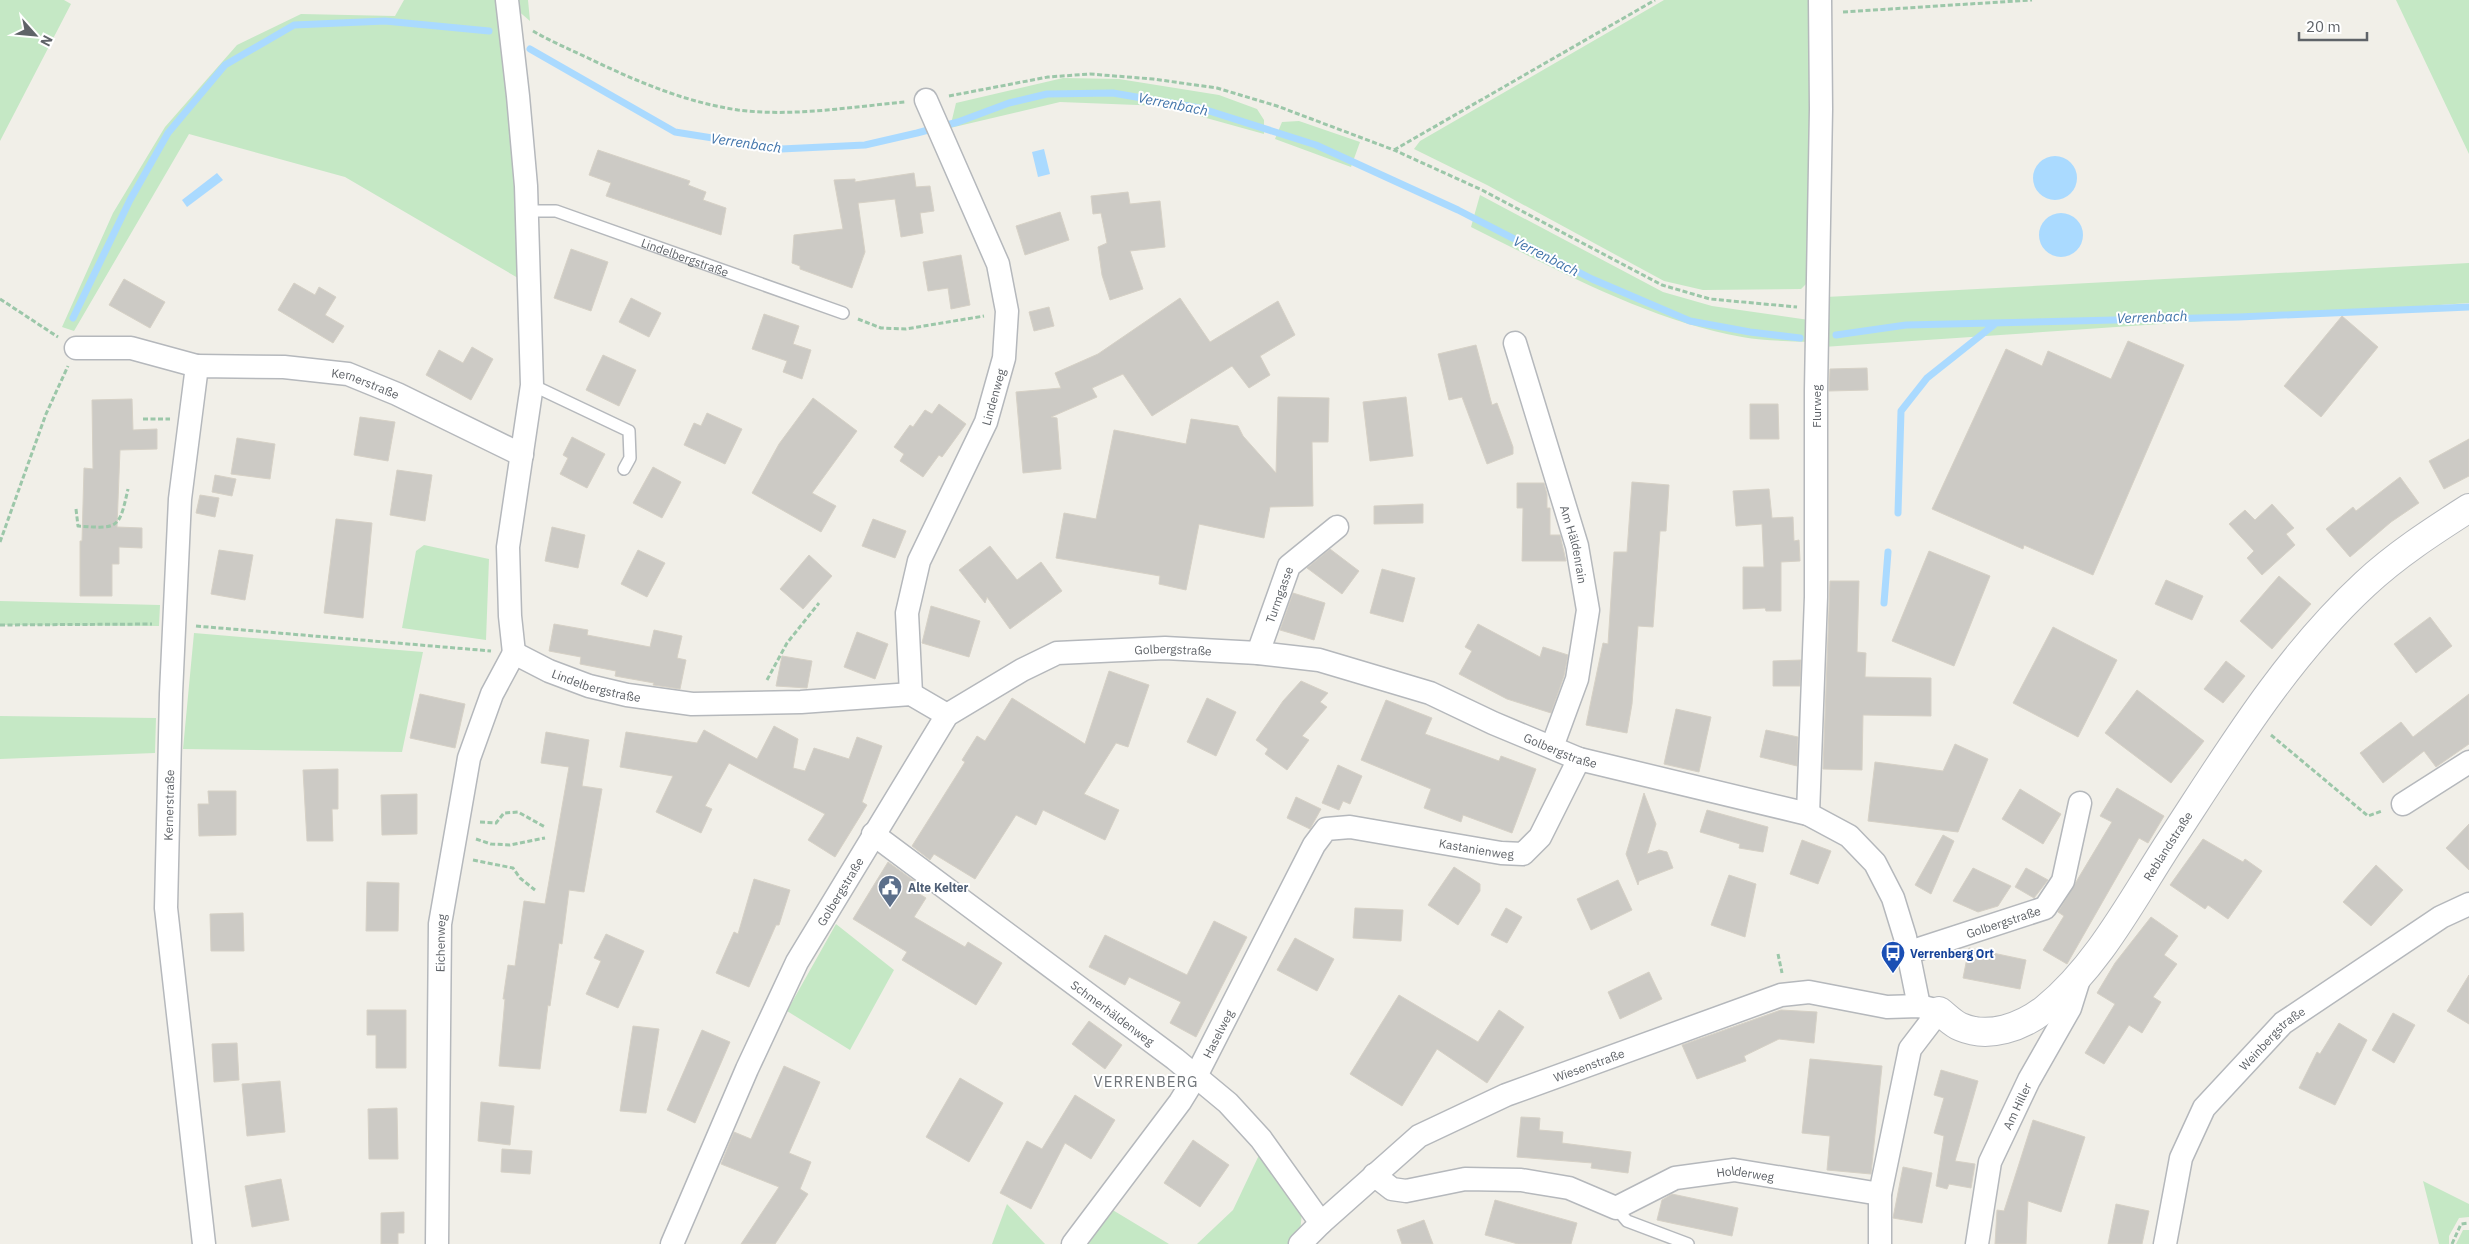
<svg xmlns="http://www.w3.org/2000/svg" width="2469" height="1244" viewBox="0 0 2469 1244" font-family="'IBM Plex Sans',sans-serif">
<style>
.green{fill:#c5e8c5}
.water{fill:#aadaff}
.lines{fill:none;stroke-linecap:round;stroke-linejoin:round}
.stream{stroke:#aadaff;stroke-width:7}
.building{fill:#cccac5;stroke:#d6d1c6}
.service-casing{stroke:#b5b8bc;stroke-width:14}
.minor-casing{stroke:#b5b8bc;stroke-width:25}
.tertiary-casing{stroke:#b5b8bc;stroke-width:30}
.path{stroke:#9cc7a9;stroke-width:3;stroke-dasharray:5 2.5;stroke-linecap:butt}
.service{stroke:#fff;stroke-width:11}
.minor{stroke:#fff;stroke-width:22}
.tertiary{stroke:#fff;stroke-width:28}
.labels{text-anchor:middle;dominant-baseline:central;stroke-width:4;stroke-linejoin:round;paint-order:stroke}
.street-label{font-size:12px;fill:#5f6368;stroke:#fff}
.service-label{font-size:12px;font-weight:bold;fill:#4e5e75;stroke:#fff;text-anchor:start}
.transit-label{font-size:12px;font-weight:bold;fill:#164399;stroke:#fff;text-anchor:start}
.water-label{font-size:14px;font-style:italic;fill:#4174aa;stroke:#fff}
.quarter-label{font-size:15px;letter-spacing:1px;fill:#70757a;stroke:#fff}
</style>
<rect width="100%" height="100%" fill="#f1efe8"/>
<path class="green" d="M0 0H64L71 4 0 141Z
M404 0H497L510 86 518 278 345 177 189 134 74 331 62 327 113 213 165 127 237 45 301 14 395 16Z
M515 0H528L530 21 516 9Z
M1664 0H1814L1813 277 1801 289 1703 290 1664 281 1487 185 1414 149 1420 141Z
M2397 0H2469V154L2396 0Z
M1063 78 1119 79 1219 95 1257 109 1264 120V134L1163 106 1060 102 950 128 956 103Z
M1299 121 1360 142 1351 167 1275 139 1282 122Z
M1480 195 1663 292 1712 306 1809 320 1810 342C1787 341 1764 341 1742 337 1647 320 1556 269 1471 227Z
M2469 263V303L1823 347 1826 297Z
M424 545 489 559 486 640 402 628 416 551Z
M0 601 160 605 159 626 0 625Z
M194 633 423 652 402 752 183 749Z
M0 716 156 718 155 753 0 759Z
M836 924 894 970 850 1050 787 1011Z
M1260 1153 1302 1212 1300 1233 1288 1244H1197L1233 1210Z
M2423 1181 2469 1204V1217L2459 1218 2449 1236V1244H2439Z
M1007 1204 1045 1244H1046H992Z
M1111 1209 1169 1244H1086Z
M2463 1230H2469V1244H2456Z"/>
<path class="water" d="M1044 149 1050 174 1038 177 1032 152Z
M2033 178a22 22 0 1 1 44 0a22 22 0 1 1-44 0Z
M217 173 223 180 187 207 182 200Z
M2039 235a22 22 0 1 1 44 0a22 22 0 1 1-44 0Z"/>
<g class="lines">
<path class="stream" d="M530 49 675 132 781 149 865 145 917 133 958 122 1009 103 1047 94 1113 93 1200 108 1316 145 1458 210 1592 279 1690 321 1750 332 1800 338
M73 318 130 200 168 133 225 65 294 25 385 21 489 31
M1836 335 1906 325 2239 317 2469 307
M1898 513 1901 411 1927 378 1995 324
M1884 603 1888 552"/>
</g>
<path class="building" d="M598 150 690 181 688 185 706 192 703 200 726 208 721 235 606 196 611 183 589 175Z
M914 173 916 187 930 186 934 211 920 213 923 233 901 237 895 199 858 203 865 252 852 288 800 269V266L792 263 794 235 843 229 834 180 855 179V182Z
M1128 192 1130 204 1160 201 1165 247 1130 251 1143 289 1110 300 1102 275 1098 247 1107 243 1101 213 1093 214 1091 196Z
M1060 212 1069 240 1025 255 1016 226Z
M571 249 608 262 591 311 554 298Z
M961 255 970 305 951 309 948 288 928 291 923 262Z
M124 279 165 302 150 328 109 305Z
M294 283 315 295 319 287 336 297 325 315 344 326 333 343 278 310Z
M631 298 661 313 649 337 619 322Z
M1180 298 1210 342 1278 301 1295 335 1260 356 1270 375 1249 388 1232 366 1152 416 1123 374 1092 388 1097 397 1051 417 1057 418 1061 469 1023 473 1016 392 1061 388 1055 373 1098 354Z
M1049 307 1054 326 1034 331 1029 312Z
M764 314 799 326 793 344 811 350 802 379 783 372 787 361 752 349Z
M2342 316 2378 347 2321 417 2284 386Z
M2128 341 2184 365 2093 575 2024 545 2023 549 1932 509 2006 349 2042 366 2048 351 2111 379Z
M1476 345 1492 405 1497 403 1513 447V454L1487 464 1462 397 1449 400 1438 354Z
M472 347 493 359 471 400 426 375 439 350 463 363Z
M603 355 636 370 619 406 586 390Z
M1867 368 1868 390 1829 391 1830 369Z
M1278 397 1329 398 1328 442H1312L1313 506 1270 507 1264 538 1199 524 1186 590 1159 584 1160 576 1056 558 1064 513 1096 519 1114 430 1186 444 1191 419 1238 426 1243 436 1276 473Z
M1406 397 1413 456 1370 461 1363 402Z
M813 398 857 431 812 493 836 506 821 532 752 493 779 444Z
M132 399 133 430 157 429V449L120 450 117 527 142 528V548L119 547V564H112V596H80V541H82L84 468 93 469 92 400Z
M939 404 966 424 942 457 939 455 923 477 900 461 904 454 894 447 910 425 913 427 925 410 932 414Z
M1750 404H1778L1779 439H1750Z
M707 413 742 429 725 464 684 445 694 423 701 426Z
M360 417 395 422 388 461 354 455Z
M572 437 605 454 587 488 560 474 568 458 563 455Z
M237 438 275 444 270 479 231 474Z
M2469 439V476L2444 489 2429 461Z
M653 467 681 482 662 518 633 503Z
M397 470 432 475 425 521 390 515Z
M215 475 236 479 232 496 212 492Z
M2400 477 2419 503 2391 522 2350 557 2326 529 2353 507 2356 511Z
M1632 482 1669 485 1666 531H1660L1653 627 1638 626 1632 704 1627 733 1586 725 1603 643 1608 644 1614 552H1627Z
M1517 483H1544L1547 494V508H1550V535H1560L1566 561H1522L1523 508H1517Z
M1769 489 1772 518 1793 517 1794 541 1799 540 1800 561 1781 562V611H1766L1765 608 1743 609V567H1764L1762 524 1736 526 1733 491Z
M200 495 219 498 215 517 196 513Z
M1423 504V523L1374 524V506Z
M2272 504 2294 528 2286 534 2295 545 2262 575 2247 558 2254 551 2229 524 2245 510 2255 520Z
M336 519 372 523 363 618 324 613Z
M873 519 906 531 895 558 862 546Z
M552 527 585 535 578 568 545 561Z
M990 546 1017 580 1041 562 1062 591 1010 629 987 597 985 603 959 570Z
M1330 549 1359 571 1342 594 1307 568Z
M219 550 253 555 245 600 211 594Z
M638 550 665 563 647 597 621 584Z
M1929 551 1990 576 1954 666 1892 641Z
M809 555 832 576 803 609 780 589Z
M1382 569 1415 578 1403 622 1370 613Z
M2279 576 2311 604 2272 649 2240 621Z
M2166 580 2203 596 2192 620 2155 604Z
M1830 581H1859L1857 652 1866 653 1865 677 1931 678V716L1863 715 1862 770 1823 769Z
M1293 593 1325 603 1314 640 1280 630Z
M931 606 980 621 969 657 922 643Z
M2430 617 2452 646 2416 673 2394 644Z
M554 624 588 630 587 635 650 647 654 630 682 636 677 658 686 660 680 689 653 685 654 683 615 676 616 671 580 664 581 657 549 651Z
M1478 624 1540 657 1543 647 1568 655 1564 676 1551 713 1507 699 1459 674 1472 651 1465 647Z
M2053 627 2117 660 2078 737 2013 703Z
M857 632 888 644 875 679 844 667Z
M782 656 812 661 807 688 776 686Z
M1801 660 1800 686H1773V661Z
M2226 661 2245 676 2223 703 2204 689Z
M1109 671 1149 685 1128 747 1116 743 1084 794 1119 810 1105 840 1043 810 1036 825 1016 815 975 879 934 854 930 860 912 846 965 762 962 760 977 736 985 741 1012 698 1085 744Z
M1301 681 1328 693 1320 702 1327 707 1302 736 1309 740 1287 770 1265 754 1268 749 1256 740 1283 701Z
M2137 690 2204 741 2171 783 2105 733Z
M420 694 465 704 455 748 410 738Z
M2469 694V744L2436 767 2424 751 2383 783 2360 753 2401 722 2413 737Z
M1207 698 1236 712 1216 756 1187 742Z
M1386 700 1432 718 1425 734 1499 761 1501 756 1536 769 1512 833 1463 815 1461 822 1424 808 1431 789 1361 760Z
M1676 709 1711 717 1699 772 1664 764Z
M774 726 798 739 793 768 805 771 814 748 849 759 857 737 882 746 862 802 867 805 835 857 808 840 825 814 729 763 705 806 712 809 701 833 656 812 673 776 620 767 626 732 697 743 704 730 757 759Z
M1766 730 1798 737 1797 766 1760 757Z
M546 732 589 740 582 786 602 789 584 892 569 890 562 944 559 943 550 1006 548 1005 540 1069 499 1066 505 999H503L508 965 515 966 524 901 545 904 569 767 541 763Z
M1955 744 1988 759 1958 832 1868 821 1875 762 1943 771Z
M1338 765 1362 776 1350 804 1343 801 1339 810 1322 803Z
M338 769V809H332L333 841H307L303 770Z
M2117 788 2164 816 2148 843 2139 838 2067 964 2043 950 2064 916 2058 912 2112 822 2100 816Z
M2020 789 2061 814 2043 844 2002 819Z
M208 791H236V835L199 836 198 804H209Z
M1644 793 1656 824 1647 854 1659 850 1667 852 1673 868 1639 881 1638 885 1626 854Z
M417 794V834L382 835 381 795Z
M1296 797 1321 809 1310 829 1287 818Z
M1707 810 1768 827 1763 852 1739 848 1740 844 1700 832Z
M2469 824V870L2446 848Z
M1943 835 1954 841 1931 894 1915 885Z
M2203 839 2243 862 2245 859 2262 871 2228 919 2208 905 2205 909 2170 885Z
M1802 840 1831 851 1818 884 1790 874Z
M888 862 917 883 913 890 926 898 914 917 965 947 968 942 1002 963 976 1005 902 960 907 952 853 919Z
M2376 865 2403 890 2371 926 2343 902Z
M1454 867 1480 884V891L1458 925 1428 905Z
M1973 868 2011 886 1998 906 1978 912 1953 901Z
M2026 868 2048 880 2034 898 2015 887Z
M1729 875 1756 884 1745 937 1711 925Z
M754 879 790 890 779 925H776L749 987 716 973 734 932 738 934Z
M1618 880 1632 910 1591 930 1577 899Z
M367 882 399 883 398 931H366Z
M1355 908 1403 910 1401 941 1353 938Z
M1506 908 1522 917 1507 943 1491 935Z
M243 913 244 951H211L210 914Z
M2151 917 2178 936 2164 955 2177 964 2153 997 2161 1002 2142 1033 2129 1025 2104 1064 2085 1053 2115 1004 2097 993 2115 963Z
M1214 921 1247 937 1196 1037 1170 1023 1181 1002 1129 977 1125 985 1089 967 1105 935 1187 975Z
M606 934 644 951 618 1008 586 994 601 961 594 958Z
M1295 938 1334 959 1317 991 1277 970Z
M1969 948 2026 960 2020 989 1963 978Z
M1649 972 1662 999 1620 1019 1608 992Z
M2469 975V1024L2447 1011Z
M1399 995 1478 1042 1499 1010 1524 1027 1487 1083 1437 1049 1402 1106 1350 1074Z
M367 1010H406V1068H376V1035H367Z
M1781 1010 1817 1012 1814 1043 1779 1039 1744 1056 1746 1061 1697 1079 1682 1045Z
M2393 1013 2415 1025 2394 1063 2372 1050Z
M1089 1021 1122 1045 1105 1069 1072 1044Z
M2339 1023 2367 1040 2335 1105 2299 1088 2317 1052 2320 1054Z
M633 1026 659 1029 646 1113 620 1111Z
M702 1030 730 1042 695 1123 667 1110Z
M237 1043 239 1080 214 1082 212 1044Z
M1810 1059 1882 1066 1871 1174 1827 1170 1830 1136 1802 1133Z
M784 1066 820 1082 789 1153 811 1162 800 1189 808 1194 775 1244H741L779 1187 721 1164 734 1132 751 1139Z
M1941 1070 1978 1081 1955 1161 1975 1164 1971 1188 1949 1184 1947 1189 1936 1186 1944 1136 1934 1133 1944 1098 1934 1095Z
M960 1078 1003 1103 969 1162 926 1137Z
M280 1081 285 1132 247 1136 242 1084Z
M1075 1095 1115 1120 1091 1159 1065 1143 1031 1209 1000 1193 1027 1141 1042 1149Z
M481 1102 514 1106 510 1145 478 1141Z
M397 1108 398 1159H369L368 1109Z
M1521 1117 1540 1118 1539 1130 1563 1132 1562 1143 1631 1152 1628 1173 1591 1168 1592 1163 1517 1157Z
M2033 1120 2085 1137 2061 1212 2028 1201 2026 1244H1995L1997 1210 2004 1211Z
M1193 1140 1229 1165 1200 1207 1164 1183Z
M502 1149 532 1151 530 1174 501 1172Z
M1903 1167 1932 1173 1922 1223 1893 1218Z
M281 1179 289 1220 252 1227 245 1186Z
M1672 1194 1738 1208 1732 1236 1657 1220 1662 1200Z
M1495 1200 1577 1223 1571 1244H1518L1485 1235Z
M2116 1204 2149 1211 2142 1244H2108Z
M404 1212V1233H398V1244H381V1213Z
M1424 1220 1433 1244H1402L1397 1230Z"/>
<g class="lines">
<defs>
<g id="service">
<path id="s1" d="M527 211H556L843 313"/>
<path d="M532 385 629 431 630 458 624 469"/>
<path d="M1616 1208 1627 1221 1688 1244"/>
</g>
<g id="minor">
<path d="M507 0 518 96 526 186 532 385 508 547 510 616 514 653"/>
<path id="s2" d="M1515 343 1577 546 1588 610 1577 679 1552 747"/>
<path d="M76 348H131L197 366"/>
<path id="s3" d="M514 653 549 671 589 686 627 695 692 704 801 702 911 694 947 715"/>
<path id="s4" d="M1258 653 1289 566 1337 527"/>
<path id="s5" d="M911 694 907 613 919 561 986 422 1004 358 1007 311 998 264 926 100"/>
<path d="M2403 804 2469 762"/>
<path id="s6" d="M1808 814 1816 597V391L1821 109 1820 0"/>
<path id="s7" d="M873 834 1175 1059 1228 1103 1261 1139 1321 1223"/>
<path id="s8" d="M1910 952 2045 908 2063 881 2080 803"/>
<path id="s9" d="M1374 1175 1392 1189 1406 1191 1465 1179 1521 1180 1569 1188 1616 1208 1675 1178 1734 1170 1880 1194"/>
<path id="s10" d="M204 1244 166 908 171 694 180 499 197 366 284 367 348 374 397 394 522 455"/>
<path id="s11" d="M437 1244 440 924 469 758 492 694 514 653"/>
<path id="s12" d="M672 1244 747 1069 797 962 947 715 1022 670 1057 653 1165 648 1258 653 1319 660 1430 693 1493 723 1579 759 1808 814 1849 836 1875 863 1893 898 1905 937 1919 1006"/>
<path id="s13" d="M1073 1244 1180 1102 1196 1076 1314 845 1326 829 1350 827 1501 853 1523 854 1540 837 1579 759"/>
<path id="s14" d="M1300 1244 1321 1223 1419 1136 1506 1095 1781 995 1809 992 1887 1007 1919 1006 1939 1011 1910 1049 1880 1194V1244"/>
<path id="s15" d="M1977 1244 1990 1162 2029 1080 2070 1008 2080 976"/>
<path id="s16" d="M2165 1244 2181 1158 2204 1108 2283 1023 2441 917 2469 904"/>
</g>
<g id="tertiary">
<path id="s17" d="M1939 1011C1946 1016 1953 1024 1961 1027 1989 1039 2022 1027 2045 1009 2098 966 2132 900 2169 843 2228 753 2285 658 2365 584 2396 555 2433 531 2469 508"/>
</g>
</defs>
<use href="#service" class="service-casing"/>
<use href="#minor" class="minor-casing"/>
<use href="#tertiary" class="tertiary-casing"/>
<path class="path" d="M1843 12 2032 0
M533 31C550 41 569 49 588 58 636 81 684 102 738 110 793 117 850 107 905 102
M949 96 1048 77 1090 74 1153 79 1217 88 1277 106 1394 150 1482 190 1662 285 1710 299 1797 307
M1394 150 1655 0
M0 299 58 337
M858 319 881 328 906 329 984 316
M143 419H170
M76 509 78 526C119 529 119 529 128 489
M0 542 46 414 68 366
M0 625 152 624
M196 626 491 651
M767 680 787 643 819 603
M2271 735 2368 816 2382 811
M480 822 496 823 504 813 518 812 545 827
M476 839 491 844 510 845 545 838
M473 860 513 868 520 878 535 890
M1778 954 1782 973
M2452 1244 2461 1224 2469 1223"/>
<use href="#service" class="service"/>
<use href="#minor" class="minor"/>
<use href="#tertiary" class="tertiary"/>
</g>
<defs>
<symbol id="civic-pin" viewBox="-11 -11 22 30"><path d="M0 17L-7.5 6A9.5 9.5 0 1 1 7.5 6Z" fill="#5c6f8a" stroke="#fff"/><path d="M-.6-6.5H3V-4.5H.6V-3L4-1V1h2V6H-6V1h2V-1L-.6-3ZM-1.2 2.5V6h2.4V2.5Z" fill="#fff"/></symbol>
<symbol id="bus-pin" viewBox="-11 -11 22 30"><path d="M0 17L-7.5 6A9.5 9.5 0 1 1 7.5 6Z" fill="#1a4fb4" stroke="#fff"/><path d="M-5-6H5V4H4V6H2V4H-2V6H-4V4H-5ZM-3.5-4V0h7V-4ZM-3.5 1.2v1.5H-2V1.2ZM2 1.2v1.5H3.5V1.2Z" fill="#fff"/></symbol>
</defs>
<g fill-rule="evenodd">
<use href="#civic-pin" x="876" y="873" width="28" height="38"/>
<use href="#bus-pin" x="1879" y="939" width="28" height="38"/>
</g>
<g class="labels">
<g class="street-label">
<text stroke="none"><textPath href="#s1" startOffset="166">Lindelbergstraße</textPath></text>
<text stroke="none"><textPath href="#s10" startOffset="1052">Kernerstraße</textPath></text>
<text stroke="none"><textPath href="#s5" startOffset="315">Lindenweg</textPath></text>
<text stroke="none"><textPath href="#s6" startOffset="408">Flurweg</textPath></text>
<text stroke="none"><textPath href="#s2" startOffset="210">Am Häldenrain</textPath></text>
<text stroke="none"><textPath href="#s4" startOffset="62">Turmgasse</textPath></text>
<text stroke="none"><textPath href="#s12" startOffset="840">Golbergstraße</textPath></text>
<text stroke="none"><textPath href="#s3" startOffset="89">Lindelbergstraße</textPath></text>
<text stroke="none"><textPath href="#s12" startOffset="1245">Golbergstraße</textPath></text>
<text stroke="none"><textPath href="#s10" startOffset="441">Kernerstraße</textPath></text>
<text stroke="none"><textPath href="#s17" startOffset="322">Reblandstraße</textPath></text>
<text stroke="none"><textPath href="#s13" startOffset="640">Kastanienweg</textPath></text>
<text stroke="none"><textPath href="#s12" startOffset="391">Golbergstraße</textPath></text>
<text stroke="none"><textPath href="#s8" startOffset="98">Golbergstraße</textPath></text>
<text stroke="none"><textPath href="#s11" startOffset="301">Eichenweg</textPath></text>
<text stroke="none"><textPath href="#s7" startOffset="299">Schmerhäldenweg</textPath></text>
<text stroke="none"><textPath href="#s13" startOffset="256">Haselweg</textPath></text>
<text stroke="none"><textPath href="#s16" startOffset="240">Weinbergstraße</textPath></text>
<text stroke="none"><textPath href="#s14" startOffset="345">Wiesenstraße</textPath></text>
<text stroke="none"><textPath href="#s15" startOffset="145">Am Hiller</textPath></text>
<text stroke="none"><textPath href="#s9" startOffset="390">Holderweg</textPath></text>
</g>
<g class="service-label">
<text x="908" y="887">Alte Kelter</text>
</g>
<g class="transit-label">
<text x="1910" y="953">Verrenberg Ort</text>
</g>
<g class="water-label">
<text transform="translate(1173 104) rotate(11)">Verrenbach</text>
<text transform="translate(746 143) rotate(8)">Verrenbach</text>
<text transform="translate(1546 256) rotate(27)">Verrenbach</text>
<text transform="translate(2152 317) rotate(-2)">Verrenbach</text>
</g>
<g class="quarter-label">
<text x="1146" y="1081">VERRENBERG</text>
</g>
</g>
<g transform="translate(35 35) rotate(117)" stroke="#ffffff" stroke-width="4" paint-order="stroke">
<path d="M0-4L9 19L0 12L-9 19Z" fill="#5f6368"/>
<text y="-8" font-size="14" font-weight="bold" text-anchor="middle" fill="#5f6368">N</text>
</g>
<path d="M2299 32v8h68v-8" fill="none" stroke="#5f6368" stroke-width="2.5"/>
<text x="2306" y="32" font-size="15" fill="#5f6368" stroke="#ffffff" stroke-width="4" paint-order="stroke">20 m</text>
</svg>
